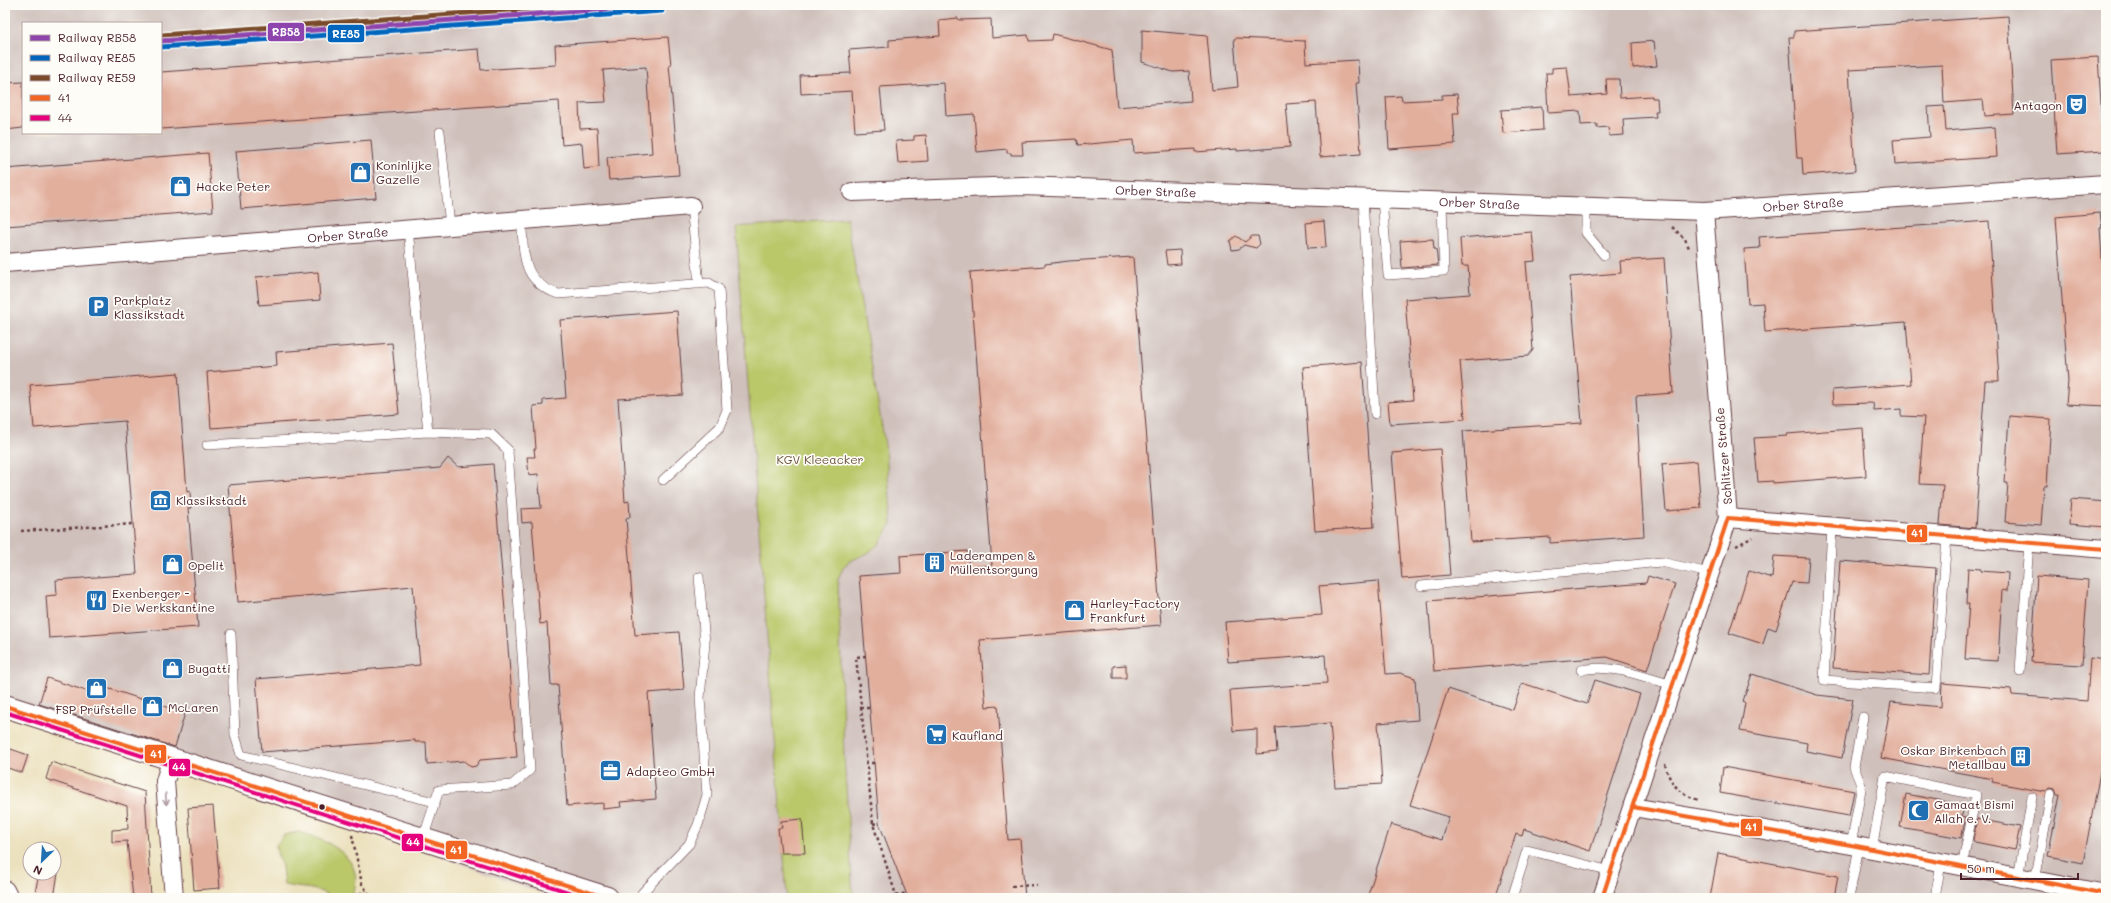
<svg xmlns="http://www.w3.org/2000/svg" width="2111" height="903" viewBox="0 0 2111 903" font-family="Mali,sans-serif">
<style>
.industrial{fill:#cfc0bb;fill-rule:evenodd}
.green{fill:#bac86a;stroke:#82744a}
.building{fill:#e2af9d}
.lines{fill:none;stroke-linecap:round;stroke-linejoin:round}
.service-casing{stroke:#623c41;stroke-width:10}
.minor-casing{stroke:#623c41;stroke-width:20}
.tertiary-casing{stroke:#623c41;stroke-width:24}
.path{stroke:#623c41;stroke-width:2.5;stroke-dasharray:3 3;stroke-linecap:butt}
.service{stroke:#fff;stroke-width:9}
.minor{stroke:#fff;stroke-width:18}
.tertiary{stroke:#fff;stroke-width:22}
.bus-1-casing{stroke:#fdfcf7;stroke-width:7}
.bus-2-casing{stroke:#fdfcf7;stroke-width:7}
.bus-1{stroke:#f26522;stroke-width:4}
.bus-2{stroke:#e5007d;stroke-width:4}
.rail-1-casing{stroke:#fdfcf7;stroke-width:8}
.rail-2-casing{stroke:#fdfcf7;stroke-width:8}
.rail-3-casing{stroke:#fdfcf7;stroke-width:8}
.rail-1{stroke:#8e44ad;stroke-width:5}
.rail-2{stroke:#0065bd;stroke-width:5}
.rail-3{stroke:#7a4b2a;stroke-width:5}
.oneway{stroke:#ae9aa0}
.bus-dot{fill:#4a1f2b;stroke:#fdfcf7;stroke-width:1.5}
.labels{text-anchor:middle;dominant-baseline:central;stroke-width:3.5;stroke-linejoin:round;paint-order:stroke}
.poi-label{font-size:12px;fill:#4a1f2b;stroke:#fdfcf7;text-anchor:start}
.street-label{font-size:12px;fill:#4a1f2b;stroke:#fdfcf7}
.park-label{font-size:12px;fill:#6c523e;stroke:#fdfcf7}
.line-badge{stroke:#fdfcf7;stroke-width:1.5}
.badge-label{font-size:11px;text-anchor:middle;font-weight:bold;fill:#fff}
</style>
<rect width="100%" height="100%" fill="#fdfcf7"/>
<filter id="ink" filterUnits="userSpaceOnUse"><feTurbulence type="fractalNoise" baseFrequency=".025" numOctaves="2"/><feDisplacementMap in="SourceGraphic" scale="8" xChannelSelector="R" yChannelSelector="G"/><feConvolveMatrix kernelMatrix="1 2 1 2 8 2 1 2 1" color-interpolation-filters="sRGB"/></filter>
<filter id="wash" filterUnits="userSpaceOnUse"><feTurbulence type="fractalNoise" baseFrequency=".012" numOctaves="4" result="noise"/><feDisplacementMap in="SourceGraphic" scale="16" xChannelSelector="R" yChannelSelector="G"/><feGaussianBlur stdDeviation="0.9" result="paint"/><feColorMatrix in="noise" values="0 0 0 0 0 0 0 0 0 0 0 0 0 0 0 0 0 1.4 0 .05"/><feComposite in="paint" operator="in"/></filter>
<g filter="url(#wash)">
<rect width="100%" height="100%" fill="#ece1be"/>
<path class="industrial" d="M5 5H2106V898H853L844 755 838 579 843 568 848 562 873 550 883 540 889 530 847 219 736 227 787 898H555L5 700ZM23 23H161V133H23Z"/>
<path class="green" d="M847 219 886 451 892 524 879 544 868 553 848 562 843 568 838 579 844 755 853 898H787L736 227Z
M299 832C329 840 368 859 352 897L332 898C317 886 301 889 284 885L282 867 277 853 276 845 284 835Z"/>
<g id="blocks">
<path class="building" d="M2008 16 2014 114 1985 116 1983 100 1944 103 1942 65 1849 70 1855 171 1803 175 1802 158H1797L1789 37H1794V31Z
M958 18 959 20 991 19 992 38 1028 35 1029 41 1052 40 1053 34 1112 50 1117 107 1191 101 1189 71 1173 72 1142 62V30L1207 36 1212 90 1238 87 1234 39 1236 38 1305 41 1306 63 1358 60 1359 83H1356L1361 154 1320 157 1316 102 1286 104 1290 147 1237 151V149L1195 152V149L1134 153 1133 140 1078 145 1076 139 1022 142 1023 155H1011V153H1007V149L977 152 974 114 946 116 944 83 880 87 884 130 855 132 852 91 801 94 800 75 851 73 849 50 889 47V40L940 36 939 20Z
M668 37 671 65H669L679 175 609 180 607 157 652 153 646 67 603 70 606 102 579 103 580 129 597 128 599 167 584 169 582 143 562 145 559 101 161 129V72L479 49 481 70 556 65 555 45Z
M1654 41 1657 66 1633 68 1632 43Z
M2098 57 2104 151 2057 154 2051 60Z
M1567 67 1571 97 1607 94 1606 79H1619L1620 98 1652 96V98H1657L1658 111H1655L1656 117 1623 119 1624 135 1609 136 1608 127 1597 128V124L1581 125 1580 111 1548 113 1546 73H1552V68Z
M23 82V128L5 130V83Z
M1457 94 1459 113H1453L1455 144 1389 149 1386 97 1401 96 1402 101 1442 99V95Z
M1944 106 1946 131 1995 127 1997 157 1895 164 1893 140 1930 137 1928 107Z
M1542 107 1543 130 1503 133 1501 110Z
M926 135 928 161 898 163 896 141 914 140V136Z
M371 140 376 198 241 209 236 151Z
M208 153 213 211 5 226V169Z
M2100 213 2102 228H2100L2106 320V406L2066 404 2068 381 2056 217Z
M1324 221 1326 247 1308 248 1306 223Z
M1989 221 1999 381H1985L1975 528 1940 525 1943 485 1919 484 1924 417 1901 416V409L1874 411 1873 403 1833 404 1832 390 1911 384 1906 322 1765 332 1763 303 1748 304 1744 249 1760 248 1759 237Z
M1532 232 1535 261 1526 262 1533 350 1528 356 1460 361 1465 419 1390 424 1388 402 1413 400 1405 299 1470 294 1468 266H1462L1460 238Z
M1236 236 1245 242 1252 236H1258L1260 244 1256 248 1244 245 1239 249 1232 250 1230 241Z
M1433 239 1434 249H1436L1438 265 1402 268 1400 241Z
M1180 250 1181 264 1167 265 1165 251Z
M1133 257 1161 625 980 640 986 707 998 706 1008 840 1020 839 1025 898H908L879 823 859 576 901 573 900 556 967 551 969 567 992 565 970 272 1045 266V264L1069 261Z
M1664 258 1673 393 1636 396 1644 536 1550 543V537L1471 542 1463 431 1582 423 1570 277 1621 273 1620 261Z
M318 272 320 300 259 305 256 277Z
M677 311 683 395 618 399 625 502 629 501 630 517 626 518 635 635 679 632 684 690 648 693 656 799 620 802 621 807 603 809V803L567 806 558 685H551L547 623 540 624 532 522 522 523 521 509 541 508 538 474 529 475 527 457H535L534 449H536L533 406 543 405V400L566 398 560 320Z
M392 343 399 414 211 428 207 372 277 366 276 352Z
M1362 362 1374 527 1315 531 1303 367Z
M178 373 187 492 190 491 191 508H188L198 627 49 638 46 596 57 595 56 580 137 574 125 421 34 428 30 385Z
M2009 416 2051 419 2047 486H2044L2041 525 2005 522 2008 483H2005Z
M1863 428 1866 476 1773 483V481L1758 482 1754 438 1787 436V434Z
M1440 449 1450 575 1402 579 1392 453Z
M448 458 458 467 493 464 517 757 480 760 476 766 471 767 464 761 427 764 426 742H415V740L262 752 256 679 420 665 413 586 238 602 228 485 440 468Z
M1697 461 1701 508 1666 511 1662 464Z
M2071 499 2106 502V527L2069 524Z
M1774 556 1809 558 1807 583 1792 582 1776 630 1768 627 1763 644 1729 633 1749 571 1772 578Z
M1840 561 1936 568 1929 675 1833 668Z
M1968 568 1981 569 1980 571 2008 573 2007 591 2002 590 1998 661 1965 659 1969 604H1966Z
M1648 576 1675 584 1647 670 1607 657 1434 671 1428 601 1646 583Z
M2037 576 2088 580 2082 665 2031 662Z
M1378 581 1386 674 1400 673 1415 678 1418 720 1378 723 1382 784 1335 787 1330 723 1275 727 1277 752 1257 754V729L1233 731 1230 690 1327 683 1325 655 1228 662 1225 622 1322 615 1319 586Z
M2090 658 2106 660V740L2083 863 2048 856 2060 795H2057L2055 789 2049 788 2045 792 1992 782 1993 779 1881 758 1891 702 1941 707 1942 683 2011 689 2012 695 2087 701Z
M1126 665V678H1113V666Z
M1752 674 1817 695 1853 699 1842 758 1806 751 1807 743 1740 731 1745 703 1743 701Z
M47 678 89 692 91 683 185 713 175 747 39 704Z
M1595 680 1640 694 1590 851 1524 829 1522 836 1516 834 1495 898H1367L1391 824 1442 840 1449 817 1410 805 1448 689 1513 710 1522 683 1587 704Z
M5 747 28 755 22 773 5 767Z
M51 762 145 792 151 898H133L127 841 112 842V830L128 829 127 806 46 779Z
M1723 767 1854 791 1849 816 1720 793Z
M1906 794 1964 805 1962 816 1966 817 1961 838 1900 827Z
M213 806 220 888 194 890 188 808Z
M802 819 805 853H781L778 828H782L781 821Z
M1977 819 2020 827 2015 850 1975 842 1973 840Z
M1718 853 1838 876 1834 898 1806 896V898H1710Z
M39 873H58L54 898H34Z"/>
</g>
</g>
<g filter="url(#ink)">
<use href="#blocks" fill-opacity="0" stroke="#623c41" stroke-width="1"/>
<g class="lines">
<defs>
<path id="service" d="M440 132 450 226
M1363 198 1375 414
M1382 199 1388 275 1444 271 1442 201
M691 206 699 284
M1586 206V233L1604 255
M521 220C525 255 520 280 558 294L709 283 719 289 727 410 720 427 663 480
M207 445 428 432 408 229
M1832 527 1824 680 1936 688 1947 536
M1421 586 1661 562 1709 573
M231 634 235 735 241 755 435 802
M1581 670C1611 663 1643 677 1673 685
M2020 671 2029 543
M423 839 439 790 512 785 530 770 508 450 491 434 428 432
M1851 845 1861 790V785L1854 767 1863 717
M1872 850 1885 776 1976 795 1962 867
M2018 878 2032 797
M2035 881 2051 794
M640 898 642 893 689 844 698 825 707 795 700 698 705 643 699 577
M1512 898 1527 850 1611 871
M1849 898 1859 847
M1935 898 1941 863"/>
<g id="minor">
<path id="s1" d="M852 192 1022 186 1704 211 2106 184"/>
<path id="s2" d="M5 263 691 206"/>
<path d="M1728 518 2106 549"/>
<path d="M171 761 165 781 174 898"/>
<path d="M1633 807 1851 845 2106 894"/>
<path d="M5 890 9 898"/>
<path d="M1602 898 1728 518 1704 211"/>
</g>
<path id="tertiary" d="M5 706 607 898"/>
</defs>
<use href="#service" class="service-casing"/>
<use href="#minor" class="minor-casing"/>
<use href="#tertiary" class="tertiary-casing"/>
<path class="path" d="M1672 227 1685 239 1689 248
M21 531 133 524
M1736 546 1753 537
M866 656 856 657 873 824 897 898
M860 708H870
M865 763H874
M1665 764C1669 783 1680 795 1699 800
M873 824 879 823
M352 835 362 884 372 898
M1012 886 1037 885
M896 896 906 893
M355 898 366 889"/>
<use href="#service" class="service"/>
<use href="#minor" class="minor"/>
<use href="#tertiary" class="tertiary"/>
<defs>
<path id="bus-1" d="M1728 518 2106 549
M5 706 607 898
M1633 807 1851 845 2106 894
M1602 898 1728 518"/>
<path id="bus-2" d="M5 712 587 898"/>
</defs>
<use href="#bus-1" class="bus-1-casing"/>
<use href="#bus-2" class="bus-2-casing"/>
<use href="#bus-1" class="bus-1"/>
<use href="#bus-2" class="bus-2"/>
<defs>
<path id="rail-1" d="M161 41 662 5"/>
<path id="rail-2" d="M161 47 662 11"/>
<path id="rail-3" d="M161 35 578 5"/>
</defs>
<use href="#rail-1" class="rail-1-casing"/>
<use href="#rail-2" class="rail-2-casing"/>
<use href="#rail-3" class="rail-3-casing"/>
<use href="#rail-1" class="rail-1"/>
<use href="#rail-2" class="rail-2"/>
<use href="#rail-3" class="rail-3"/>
</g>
<defs><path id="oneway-shaft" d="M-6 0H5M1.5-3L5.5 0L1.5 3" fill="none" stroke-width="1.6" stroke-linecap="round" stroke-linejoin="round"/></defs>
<use class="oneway" href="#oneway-shaft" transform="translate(166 799) rotate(86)"/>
</g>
<defs>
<symbol id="theatre-square" viewBox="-11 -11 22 22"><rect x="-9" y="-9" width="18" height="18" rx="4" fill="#1f6fb2" stroke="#fdfcf7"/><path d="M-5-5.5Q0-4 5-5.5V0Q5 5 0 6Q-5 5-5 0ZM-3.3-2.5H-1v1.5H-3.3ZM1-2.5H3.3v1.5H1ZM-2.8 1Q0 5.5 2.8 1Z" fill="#fff"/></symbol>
<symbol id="shop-square" viewBox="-11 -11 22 22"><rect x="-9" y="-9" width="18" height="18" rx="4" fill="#1f6fb2" stroke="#fdfcf7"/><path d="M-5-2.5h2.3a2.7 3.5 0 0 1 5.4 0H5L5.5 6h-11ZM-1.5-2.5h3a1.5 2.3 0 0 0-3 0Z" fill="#fff"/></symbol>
<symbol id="parking-square" viewBox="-11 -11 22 22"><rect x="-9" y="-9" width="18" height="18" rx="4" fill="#1f6fb2" stroke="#fdfcf7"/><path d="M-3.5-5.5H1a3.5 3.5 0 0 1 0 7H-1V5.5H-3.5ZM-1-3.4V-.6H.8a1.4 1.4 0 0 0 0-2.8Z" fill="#fff"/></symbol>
<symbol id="museum-square" viewBox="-11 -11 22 22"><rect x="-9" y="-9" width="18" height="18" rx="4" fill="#1f6fb2" stroke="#fdfcf7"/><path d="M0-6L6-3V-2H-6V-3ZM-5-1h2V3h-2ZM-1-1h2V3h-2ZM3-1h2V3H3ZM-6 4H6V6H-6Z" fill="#fff"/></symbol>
<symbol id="building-square" viewBox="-11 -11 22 22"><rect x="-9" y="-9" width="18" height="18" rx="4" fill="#1f6fb2" stroke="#fdfcf7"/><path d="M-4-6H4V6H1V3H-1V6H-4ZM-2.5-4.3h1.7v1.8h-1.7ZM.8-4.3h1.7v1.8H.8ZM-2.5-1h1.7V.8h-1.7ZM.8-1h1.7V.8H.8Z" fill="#fff"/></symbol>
<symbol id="restaurant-square" viewBox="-11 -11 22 22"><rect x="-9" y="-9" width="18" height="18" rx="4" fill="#1f6fb2" stroke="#fdfcf7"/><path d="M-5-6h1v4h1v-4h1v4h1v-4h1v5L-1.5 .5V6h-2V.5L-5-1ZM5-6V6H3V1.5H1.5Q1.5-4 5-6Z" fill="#fff"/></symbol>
<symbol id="supermarket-square" viewBox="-11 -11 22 22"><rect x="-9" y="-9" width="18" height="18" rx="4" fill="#1f6fb2" stroke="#fdfcf7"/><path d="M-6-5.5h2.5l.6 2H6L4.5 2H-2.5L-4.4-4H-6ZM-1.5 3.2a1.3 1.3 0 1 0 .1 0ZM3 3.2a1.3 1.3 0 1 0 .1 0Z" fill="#fff"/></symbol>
<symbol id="office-square" viewBox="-11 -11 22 22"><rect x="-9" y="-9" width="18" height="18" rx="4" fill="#1f6fb2" stroke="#fdfcf7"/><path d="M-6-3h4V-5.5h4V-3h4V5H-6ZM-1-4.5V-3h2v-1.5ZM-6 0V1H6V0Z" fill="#fff"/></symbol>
<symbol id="mosque-square" viewBox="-11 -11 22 22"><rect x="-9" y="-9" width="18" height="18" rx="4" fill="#1f6fb2" stroke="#fdfcf7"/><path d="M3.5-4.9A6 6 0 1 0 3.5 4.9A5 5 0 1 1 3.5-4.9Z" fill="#fff"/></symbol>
</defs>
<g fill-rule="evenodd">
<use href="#theatre-square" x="2064" y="92" width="25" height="25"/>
<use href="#shop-square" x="348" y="160" width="25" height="25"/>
<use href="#shop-square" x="168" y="174" width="25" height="25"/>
<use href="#parking-square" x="86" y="294" width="25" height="25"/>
<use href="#museum-square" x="148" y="488" width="25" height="25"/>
<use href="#building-square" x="922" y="550" width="25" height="25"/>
<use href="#shop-square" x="160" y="552" width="25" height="25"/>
<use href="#restaurant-square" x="84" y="588" width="25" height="25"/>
<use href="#shop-square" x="1062" y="598" width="25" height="25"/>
<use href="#shop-square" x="160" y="656" width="25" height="25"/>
<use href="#shop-square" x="84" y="676" width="25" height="25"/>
<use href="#shop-square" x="140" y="694" width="25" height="25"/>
<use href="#supermarket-square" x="924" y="722" width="25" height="25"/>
<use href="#building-square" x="2008" y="744" width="25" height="25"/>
<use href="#office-square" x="598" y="758" width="25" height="25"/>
<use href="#mosque-square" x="1906" y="798" width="25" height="25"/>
</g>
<circle class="bus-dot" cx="322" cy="807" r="3.5"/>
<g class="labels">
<g class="poi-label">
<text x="2062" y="105" text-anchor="end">Antagon</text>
<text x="376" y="165">Koninlijke<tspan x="376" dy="14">Gazelle</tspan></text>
<text x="196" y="186">Hacke Peter</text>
<text x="114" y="300">Parkplatz<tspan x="114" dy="14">Klassikstadt</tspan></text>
<text x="176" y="500">Klassikstadt</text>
<text x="950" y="555">Laderampen &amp;<tspan x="950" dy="14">Müllentsorgung</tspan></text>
<text x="188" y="565">Opelit</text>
<text x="112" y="593">Exenberger -<tspan x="112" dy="14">Die Werkskantine</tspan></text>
<text x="1090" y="603">Harley-Factory<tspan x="1090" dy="14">Frankfurt</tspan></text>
<text x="188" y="668">Bugatti</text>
<text x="168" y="707">McLaren</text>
<text x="96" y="709" text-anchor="middle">FSP Prüfstelle</text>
<text x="952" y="735">Kaufland</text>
<text x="2006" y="750" text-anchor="end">Oskar Birkenbach<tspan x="2006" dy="14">Metallbau</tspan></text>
<text x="626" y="771">Adapteo GmbH</text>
<text x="1934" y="804">Gamaat Bismi<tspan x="1934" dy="14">Allah e. V.</tspan></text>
</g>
<g class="street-label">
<text stroke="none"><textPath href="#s1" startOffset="304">Orber Straße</textPath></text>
<text stroke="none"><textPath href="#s1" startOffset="628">Orber Straße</textPath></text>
<text stroke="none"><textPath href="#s1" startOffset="952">Orber Straße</textPath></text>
<text stroke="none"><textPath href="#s2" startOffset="344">Orber Straße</textPath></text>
<text transform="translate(1723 456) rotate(-95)">Schlitzer Straße</text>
</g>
<g class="park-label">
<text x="820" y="459">KGV Kleeacker</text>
</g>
</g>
<g class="line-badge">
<rect x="267" y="22" width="38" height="20" rx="4" fill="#8e44ad"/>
<rect x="327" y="24" width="38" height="19" rx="4" fill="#0065bd"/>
<rect x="1906" y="524" width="22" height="19" rx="4" fill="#f26522"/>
<rect x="144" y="744" width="23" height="20" rx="4" fill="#f26522"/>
<rect x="168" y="758" width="23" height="19" rx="4" fill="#e5007d"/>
<rect x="1740" y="818" width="23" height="19" rx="4" fill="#f26522"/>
<rect x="401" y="833" width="23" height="19" rx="4" fill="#e5007d"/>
<rect x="445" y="840" width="23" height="20" rx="4" fill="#f26522"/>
</g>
<g class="badge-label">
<text x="286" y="36">RB58</text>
<text x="346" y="38">RE85</text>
<text x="1917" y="537">41</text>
<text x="156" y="758">41</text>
<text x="179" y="771">44</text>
<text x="1751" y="831">41</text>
<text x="413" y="846">44</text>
<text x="456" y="854">41</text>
</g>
<rect width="2111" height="903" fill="none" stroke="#fdfcf7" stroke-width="20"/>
<rect x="22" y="22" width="140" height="112" fill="#fdfcf7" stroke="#b5a4a5"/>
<rect x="30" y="35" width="20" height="6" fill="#8e44ad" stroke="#b5a4a5"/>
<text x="58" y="42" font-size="12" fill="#4a1f2b">Railway RB58</text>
<rect x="30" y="55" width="20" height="6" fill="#0065bd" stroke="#b5a4a5"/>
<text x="58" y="62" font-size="12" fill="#4a1f2b">Railway RE85</text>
<rect x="30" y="75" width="20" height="6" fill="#7a4b2a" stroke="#b5a4a5"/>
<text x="58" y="82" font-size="12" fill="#4a1f2b">Railway RE59</text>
<rect x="30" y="95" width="20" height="6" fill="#f26522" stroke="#b5a4a5"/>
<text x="58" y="102" font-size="12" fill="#4a1f2b">41</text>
<rect x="30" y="115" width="20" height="6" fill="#e5007d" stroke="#b5a4a5"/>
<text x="58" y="122" font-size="12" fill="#4a1f2b">44</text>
<g transform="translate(42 861) rotate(205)"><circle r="19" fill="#fdfcf7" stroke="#b5a4a5"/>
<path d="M0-3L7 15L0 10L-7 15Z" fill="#1f6fb2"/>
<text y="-6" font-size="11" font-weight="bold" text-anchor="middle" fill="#4a1f2b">N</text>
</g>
<path d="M1961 873v6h117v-6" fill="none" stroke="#4a1f2b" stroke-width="2"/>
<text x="1967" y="873" font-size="12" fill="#4a1f2b" stroke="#fdfcf7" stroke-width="3" paint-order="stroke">50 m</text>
</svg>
